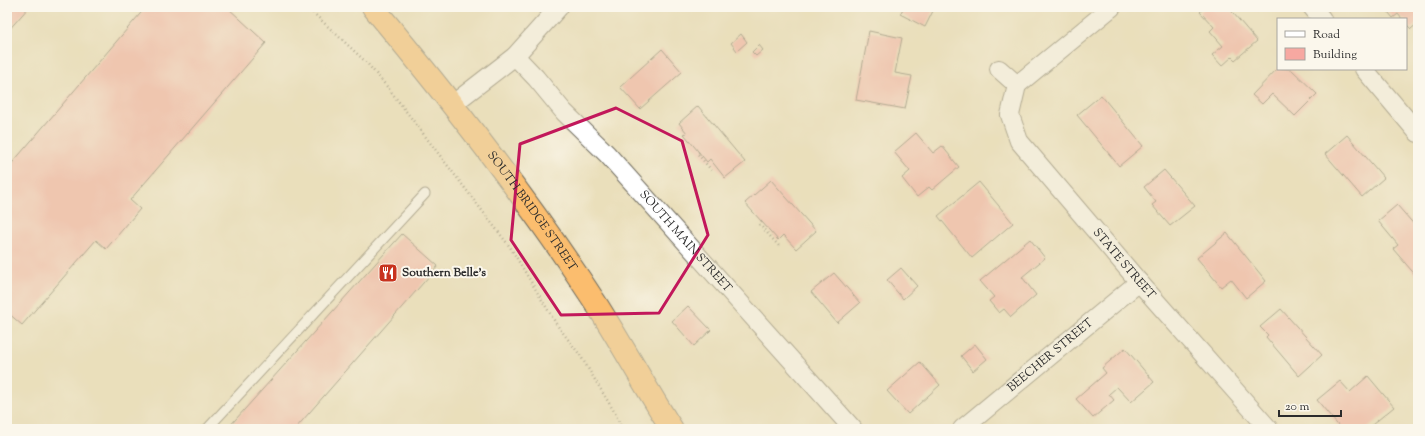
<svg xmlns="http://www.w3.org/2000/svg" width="1425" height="436" viewBox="0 0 1425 436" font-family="'Sorts Mill Goudy',serif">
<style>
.building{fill:#f7a8a1}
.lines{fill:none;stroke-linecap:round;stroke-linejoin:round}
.lane-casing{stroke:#6e6a5d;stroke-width:11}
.street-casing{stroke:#6e6a5d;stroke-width:20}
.highway-casing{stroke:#6e6a5d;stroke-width:24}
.path{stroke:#6e6a5d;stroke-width:2.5;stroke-dasharray:1 3;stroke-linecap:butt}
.lane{stroke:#fff;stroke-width:9}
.street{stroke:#fff;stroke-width:18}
.highway{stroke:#fbbd6e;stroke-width:22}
.marked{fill:none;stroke:#c2185b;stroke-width:3;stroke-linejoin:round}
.labels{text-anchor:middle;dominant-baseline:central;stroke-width:4;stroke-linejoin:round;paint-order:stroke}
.street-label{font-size:12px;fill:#2b2b2b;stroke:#fbf7ec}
.poi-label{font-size:12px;font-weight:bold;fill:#2b2b2b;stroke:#fbf7ec;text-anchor:start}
</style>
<rect width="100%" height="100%" fill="#fbf7ec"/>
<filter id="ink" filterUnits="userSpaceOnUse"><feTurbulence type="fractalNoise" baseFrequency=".025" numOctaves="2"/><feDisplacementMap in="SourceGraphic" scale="8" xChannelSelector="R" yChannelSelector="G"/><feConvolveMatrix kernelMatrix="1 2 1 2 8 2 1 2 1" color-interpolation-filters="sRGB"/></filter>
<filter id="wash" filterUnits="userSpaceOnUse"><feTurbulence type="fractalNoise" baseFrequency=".012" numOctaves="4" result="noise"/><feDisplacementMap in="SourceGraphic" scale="16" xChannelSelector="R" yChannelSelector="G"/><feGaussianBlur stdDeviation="0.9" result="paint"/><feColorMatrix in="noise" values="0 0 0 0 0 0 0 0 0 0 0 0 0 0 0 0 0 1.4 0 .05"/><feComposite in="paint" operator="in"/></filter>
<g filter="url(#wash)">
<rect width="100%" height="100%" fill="#eadfbb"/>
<g id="blocks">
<path class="building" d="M7 7H29L7 32Z
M146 7H227L266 43 130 200 140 209 106 249 96 240 22 325 7 312V169Z
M904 7H935L925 27 900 14Z
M1205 7H1228L1257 41 1235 60 1232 57 1222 66 1212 55 1223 46 1210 31 1214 27 1200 12Z
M1384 7H1418V23L1411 29 1406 24V19H1402L1398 14 1393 18Z
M869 31 902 38 895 73 912 76 905 109 856 100Z
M741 34 747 42 737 51 731 43Z
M759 45 763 50 756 56 752 52Z
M662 49 682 72 640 109 620 87Z
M1278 68 1291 69 1317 94 1295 116 1272 94 1262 104 1252 95Z
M1101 95 1143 146 1119 166 1077 115Z
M698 106 745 162 725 178 710 159 707 162 684 134 687 133 679 123Z
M916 133 933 153 942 146 959 167 932 190 929 187 917 197 902 178 910 171 894 152Z
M1347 135 1384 178 1362 197 1325 154Z
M1164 170 1195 206 1170 226 1152 205 1156 202 1144 187Z
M771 180 816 231 796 249 783 235 778 240 745 203Z
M979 182 1013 223 972 258 938 216Z
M1397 205 1418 229V278L1393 249 1398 245 1378 221Z
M1227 233 1266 281 1246 298 1231 279 1221 287 1197 258Z
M402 234 438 266 295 429H227Z
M1030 239 1045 258 1022 277 1036 295 1011 317 1004 309 999 313 989 301 994 297 980 281Z
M901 268 917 286 903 299 887 280Z
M834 273 860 303 837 323 811 292Z
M688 306 711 330 694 346 672 321Z
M1281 309 1322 355 1299 376 1266 337 1268 335 1260 327Z
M975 344 987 359 973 371 961 356Z
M1125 348 1154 382 1131 402 1117 387 1109 394 1114 400 1093 418 1076 399 1106 373 1102 368Z
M920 362 940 385 908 414 887 391Z
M1368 376 1394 407 1367 429H1341L1317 400 1340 381 1350 392Z"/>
</g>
</g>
<g filter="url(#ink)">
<use href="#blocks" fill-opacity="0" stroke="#6e6a5d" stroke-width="1"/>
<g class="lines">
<defs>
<path id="lane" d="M207 429 425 194"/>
<g id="street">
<path d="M1312 7 1322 19"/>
<path id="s1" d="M515 56 536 78 564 112 607 154 853 429"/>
<path d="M999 69 1017 85"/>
<path d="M1364 69 1418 133"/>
<path id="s2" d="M1017 85 1010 115 1019 141 1139 282 1269 429"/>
<path d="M1017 85 1112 7"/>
<path d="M453 104 515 56 559 7"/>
<path id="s3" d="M962 429 1139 282"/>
</g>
<g id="highway">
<path id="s4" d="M373 7C452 102 528 199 595 302 622 344 645 387 672 429"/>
</g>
</defs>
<use href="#lane" class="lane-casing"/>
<use href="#street" class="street-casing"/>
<use href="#highway" class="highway-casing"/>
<path class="path" d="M307 7 366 62 389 89 510 247 557 325 580 355 615 413 622 429
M699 152 697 153 712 171
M762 222 759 224 779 246"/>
<use href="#lane" class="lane"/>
<use href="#street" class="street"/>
<use href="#highway" class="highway"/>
</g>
</g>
<path d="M0 0H1425V436H0ZM616 108 682 141 708 235 659 313 561 315 511 240 520 144Z" fill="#eadfbb" fill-opacity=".55" fill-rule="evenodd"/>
<path class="marked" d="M616 108 682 141 708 235 659 313 561 315 511 240 520 144Z"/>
<defs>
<symbol id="restaurant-square" viewBox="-11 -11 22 22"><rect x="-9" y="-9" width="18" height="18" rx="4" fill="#c8321e" stroke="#fbf7ec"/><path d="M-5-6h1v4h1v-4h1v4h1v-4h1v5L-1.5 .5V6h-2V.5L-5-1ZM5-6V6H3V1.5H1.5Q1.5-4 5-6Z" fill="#fff"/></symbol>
</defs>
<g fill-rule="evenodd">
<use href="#restaurant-square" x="377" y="262" width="22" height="22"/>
</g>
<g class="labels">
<g class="street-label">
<text stroke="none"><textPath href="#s4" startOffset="259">SOUTH BRIDGE STREET</textPath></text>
<text stroke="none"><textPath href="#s1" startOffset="252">SOUTH MAIN STREET</textPath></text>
<text stroke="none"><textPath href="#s2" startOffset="220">STATE STREET</textPath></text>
<text stroke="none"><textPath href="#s3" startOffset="115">BEECHER STREET</textPath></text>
</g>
<g class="poi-label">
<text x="402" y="273">Southern Belle's</text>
</g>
</g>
<rect width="1425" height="436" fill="none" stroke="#fbf7ec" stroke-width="24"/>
<rect x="1277" y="18" width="130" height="52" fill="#fbf7ec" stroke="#a8a59f"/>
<rect x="1285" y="31" width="20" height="6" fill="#ffffff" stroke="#a8a59f"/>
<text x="1313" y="38" font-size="12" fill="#2b2b2b">Road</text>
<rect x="1285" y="48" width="20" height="12" fill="#f7a8a1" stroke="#a8a59f"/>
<text x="1313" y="58" font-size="12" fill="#2b2b2b">Building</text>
<path d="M1279 410v6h62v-6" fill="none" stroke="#2b2b2b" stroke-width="2"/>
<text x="1285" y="410" font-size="12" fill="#2b2b2b" stroke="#fbf7ec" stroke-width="3" paint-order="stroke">20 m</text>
</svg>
